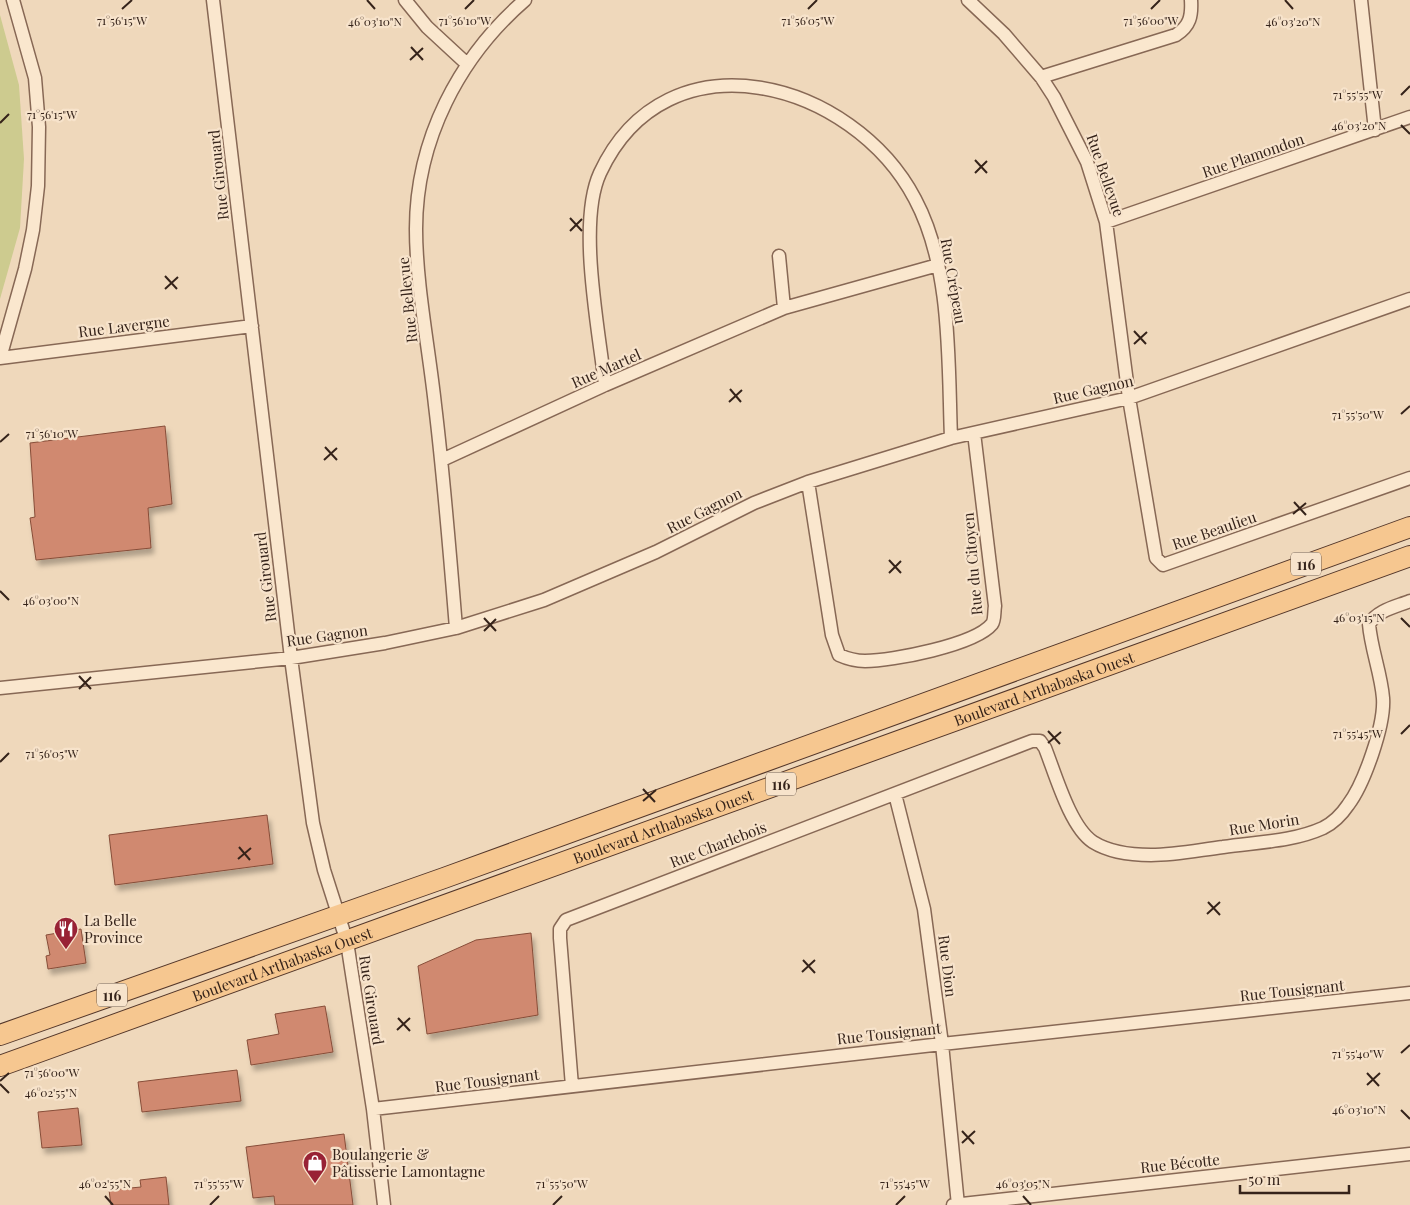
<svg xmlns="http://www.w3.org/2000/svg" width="1410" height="1205" viewBox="0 0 1410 1205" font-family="'Playfair Display',serif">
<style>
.green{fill:#cdcb8f}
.building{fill:#d0896f;stroke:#874d39;filter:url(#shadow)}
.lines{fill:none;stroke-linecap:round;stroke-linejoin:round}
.minor-casing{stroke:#876855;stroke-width:15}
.primary-casing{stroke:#54372a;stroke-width:22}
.minor{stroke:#fae7ce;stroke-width:12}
.primary{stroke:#f6c790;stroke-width:20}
.ticks{fill:none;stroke:#35231a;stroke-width:2}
.labels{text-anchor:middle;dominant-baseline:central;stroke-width:4.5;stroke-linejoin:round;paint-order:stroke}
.shield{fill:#f7e3cb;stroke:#6f5d4f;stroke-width:1}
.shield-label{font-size:14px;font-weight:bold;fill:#35231a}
.street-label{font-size:15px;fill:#35231a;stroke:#f7e3cb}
.poi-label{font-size:15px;fill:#35231a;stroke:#f7e3cb;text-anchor:start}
.ticks-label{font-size:12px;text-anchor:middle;fill:#35231a;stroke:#f7e3cb;stroke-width:4.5;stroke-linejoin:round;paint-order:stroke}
</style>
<defs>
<filter id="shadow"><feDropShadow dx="3" dy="5.5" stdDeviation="2.5" flood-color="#0004"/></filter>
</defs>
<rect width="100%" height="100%" fill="#efd8bb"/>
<path class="green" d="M0 15 19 85 24 159 20 228 0 299Z"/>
<path class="building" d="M165 426 172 504 148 508 151 548 36 560 30 518 35 517 30 443Z
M267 815 273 864 115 885 109 835Z
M81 929 86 963 48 969 46 956 50 955 46 935Z
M531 933 538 1015 427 1034 418 966 476 940Z
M325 1006 333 1052 251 1065 247 1040 279 1034 275 1014Z
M237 1070 241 1101 142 1112 138 1082Z
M78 1108 82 1145 42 1148 38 1112Z
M344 1134 353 1205H275L274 1196 253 1198 246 1147Z
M166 1177 169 1205H111L109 1190 141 1187 140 1180Z"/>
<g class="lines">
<defs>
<path id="minor" d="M213 0 291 658 313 823 324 870 347 942 373 1109 384 1205
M405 0 427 27 467 64
M968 0 1004 34 1041 77 1054 97 1087 162 1106 222 1129 398 1156 558 1163 565 1410 478
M1361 0 1375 130
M1041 77 1176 35C1190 26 1192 16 1191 0
M1106 222 1410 117
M779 256 784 308
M0 358 25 269 33 230 38 186 39 127 35 78 13 0
M0 358 252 326
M605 385C599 330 577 223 600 173 667 29 853 81 915 199 952 268 948 362 951 438
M442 460 605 385 784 308 938 265
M808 482 832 635 839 655C848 659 856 661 865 661 892 661 975 645 992 624 995 620 994 611 995 606L974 433
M456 628C450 554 444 479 435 405 429 349 416 284 416 229 416 140 459 57 525 0
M0 688 291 658 385 643 456 628 544 600 656 552 754 503 808 482 951 438 1129 398 1410 299
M895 794 924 909 942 1044 958 1205
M572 1086 560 938V929L566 920 1032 741H1040L1045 748C1055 773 1070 827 1093 842 1109 852 1132 855 1151 855 1175 855 1199 850 1223 847 1256 842 1292 842 1323 828 1333 823 1342 814 1348 805 1364 784 1385 725 1383 698 1381 673 1371 649 1369 624 1378 610 1395 607 1410 601
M373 1109 942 1044 1410 993
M953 1205 1410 1154"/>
<g id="primary">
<path d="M0 1035 444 878 1410 527"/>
<path id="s1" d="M0 1066 1410 556"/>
</g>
</defs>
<use href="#minor" class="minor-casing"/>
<use href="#primary" class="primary-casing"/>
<use href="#minor" class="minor"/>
<use href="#primary" class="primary"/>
</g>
<path class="ticks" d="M367 0 375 9M1285 0 1293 9M122 9 132 0M465 9 474 0M808 9 817 0M1151 9 1160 0M411 47 423 60M410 60 423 48M1401 95 1410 86M0 123 9 114M1401 125 1410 134M975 160 987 173M975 173 987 161M570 218 582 231M570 231 582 219M165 276 177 289M165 289 178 277M1134 331 1146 344M1134 344 1147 332M730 389 741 402M729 402 742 390M1401 414 1410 406M0 442 9 434M325 447 337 460M324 460 337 448M1294 502 1306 515M1293 514 1306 503M889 560 901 573M889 573 901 561M0 591 9 600M484 618 496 631M1401 618 1410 627M484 631 496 619M79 676 91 689M79 689 91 677M1048 731 1060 744M1401 734 1410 725M1048 743 1061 732M0 762 9 753M643 789 655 802M643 801 656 790M239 847 250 860M238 859 251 848M1208 902 1220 915M1207 914 1220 902M803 960 815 973M802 972 815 960M398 1018 410 1031M397 1030 410 1018M1401 1053 1410 1045M1367 1073 1379 1086M0 1081 9 1073M0 1084 9 1093M1367 1085 1380 1073M1401 1110 1410 1119M962 1131 974 1144M962 1143 975 1131M105 1196 113 1205M1023 1196 1031 1205M210 1205 219 1196M553 1205 562 1196M896 1205 905 1196"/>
<defs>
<symbol id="restaurant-pin" viewBox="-11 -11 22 30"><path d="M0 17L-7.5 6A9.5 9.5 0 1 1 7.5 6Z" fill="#982235" stroke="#f7e3cb"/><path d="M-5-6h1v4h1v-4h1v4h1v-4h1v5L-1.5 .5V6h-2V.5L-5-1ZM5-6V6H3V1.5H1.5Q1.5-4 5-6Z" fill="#fff"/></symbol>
<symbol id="shop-pin" viewBox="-11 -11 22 30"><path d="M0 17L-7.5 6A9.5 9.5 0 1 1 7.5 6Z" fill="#982235" stroke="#f7e3cb"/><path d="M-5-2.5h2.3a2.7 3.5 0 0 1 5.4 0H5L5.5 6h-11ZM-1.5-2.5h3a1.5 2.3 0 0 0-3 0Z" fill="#fff"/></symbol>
</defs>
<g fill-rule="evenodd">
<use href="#restaurant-pin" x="52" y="915" width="28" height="38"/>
<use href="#shop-pin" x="301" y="1149" width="28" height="38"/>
</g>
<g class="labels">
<g class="shield">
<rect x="1291" y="552.5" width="30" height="23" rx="4"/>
<rect x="766" y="772.5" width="30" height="23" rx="4"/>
<rect x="97" y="983.5" width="30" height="23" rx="4"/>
</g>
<g class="shield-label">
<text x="1306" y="564">116</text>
<text x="781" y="784">116</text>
<text x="112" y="995">116</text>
</g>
<g class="street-label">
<text transform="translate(1253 155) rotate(-19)">Rue Plamondon</text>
<text transform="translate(218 175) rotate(-96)">Rue Girouard</text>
<text transform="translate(1106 175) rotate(71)">Rue Bellevue</text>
<text transform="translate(954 281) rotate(80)">Rue Crépeau</text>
<text transform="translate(407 300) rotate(-96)">Rue Bellevue</text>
<text transform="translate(124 326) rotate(-7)">Rue Lavergne</text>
<text transform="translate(606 368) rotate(-24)">Rue Martel</text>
<text transform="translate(1093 389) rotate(-13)">Rue Gagnon</text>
<text transform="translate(704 510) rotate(-27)">Rue Gagnon</text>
<text transform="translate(1214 530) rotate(-19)">Rue Beaulieu</text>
<text transform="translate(972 564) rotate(-95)">Rue du Citoyen</text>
<text transform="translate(265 577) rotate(-97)">Rue Girouard</text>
<text transform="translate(327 635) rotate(-8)">Rue Gagnon</text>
<text stroke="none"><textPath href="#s1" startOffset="1110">Boulevard Arthabaska Ouest</textPath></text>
<text transform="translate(1264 824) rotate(-9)">Rue Morin</text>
<text stroke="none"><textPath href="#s1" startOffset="705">Boulevard Arthabaska Ouest</textPath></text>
<text transform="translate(718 844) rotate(-21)">Rue Charlebois</text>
<text stroke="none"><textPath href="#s1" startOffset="300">Boulevard Arthabaska Ouest</textPath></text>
<text transform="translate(948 966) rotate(83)">Rue Dion</text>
<text transform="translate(1292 990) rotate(-6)">Rue Tousignant</text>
<text transform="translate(372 1000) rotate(81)">Rue Girouard</text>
<text transform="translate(889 1033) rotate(-6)">Rue Tousignant</text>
<text transform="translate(487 1080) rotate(-7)">Rue Tousignant</text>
<text transform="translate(1180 1163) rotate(-6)">Rue Bécotte</text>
</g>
<g class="poi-label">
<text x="84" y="920">La Belle<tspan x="84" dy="17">Province</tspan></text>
<text x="332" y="1154">Boulangerie &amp;<tspan x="332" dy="17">Pâtisserie Lamontagne</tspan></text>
</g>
</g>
<g class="ticks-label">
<text x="122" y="25">71°56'15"W</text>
<text x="465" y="25">71°56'10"W</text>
<text x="808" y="25">71°56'05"W</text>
<text x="1151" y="25">71°56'00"W</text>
<text x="375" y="26">46°03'10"N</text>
<text x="1293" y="26">46°03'20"N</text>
<text x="1358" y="99">71°55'55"W</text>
<text x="52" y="119">71°56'15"W</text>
<text x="1359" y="130">46°03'20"N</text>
<text x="1358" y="419">71°55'50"W</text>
<text x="52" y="438">71°56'10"W</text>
<text x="51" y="605">46°03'00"N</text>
<text x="1359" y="622">46°03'15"N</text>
<text x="1358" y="738">71°55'45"W</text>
<text x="52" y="758">71°56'05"W</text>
<text x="1358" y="1058">71°55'40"W</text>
<text x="52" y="1077">71°56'00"W</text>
<text x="51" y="1097">46°02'55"N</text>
<text x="1359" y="1114">46°03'10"N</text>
<text x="105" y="1188">46°02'55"N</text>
<text x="1023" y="1188">46°03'05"N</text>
<text x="219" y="1188">71°55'55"W</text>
<text x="562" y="1188">71°55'50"W</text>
<text x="905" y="1188">71°55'45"W</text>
</g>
<path d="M1240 1185v8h109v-8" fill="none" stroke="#35231a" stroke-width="2.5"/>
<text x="1248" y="1185" font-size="15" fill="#35231a" stroke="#f7e3cb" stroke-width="4" paint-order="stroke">50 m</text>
</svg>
